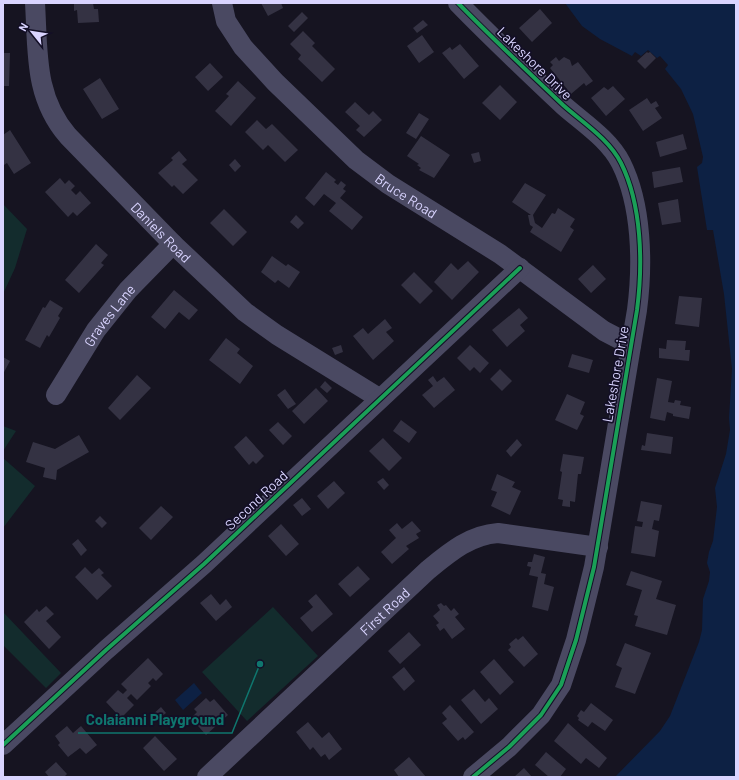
<svg xmlns="http://www.w3.org/2000/svg" width="739" height="780" viewBox="0 0 739 780" font-family="Barlow,sans-serif">
<style>
.green{fill:#132c2d}
.water{fill:#0d2144}
.building{fill:#343243}
.lines{fill:none;stroke-linecap:round;stroke-linejoin:round}
.minor{stroke:#4a4962;stroke-width:20}
.cycleway-casing{stroke:#130f26;stroke-width:6}
.cycleway{stroke:#1a9f57;stroke-width:4}
.labels{text-anchor:middle;dominant-baseline:central;stroke-width:3.5;stroke-linejoin:round;paint-order:stroke}
.street-label{font-size:14px;fill:#d9d4ff;stroke:#130f26}
.leader{fill:none;stroke:#0f766e;stroke-width:1.5}
.callout-dot{fill:#0f766e;stroke:#130f26;stroke-width:1.5}
.callout-label{font-size:15px;text-anchor:middle;font-weight:bold;fill:#0f766e;stroke:#130f26;stroke-width:3.5;stroke-linejoin:round;paint-order:stroke}
</style>
<rect width="100%" height="100%" fill="#161421"/>
<path class="green" d="M3 204 27 229 15 268 3 294Z
M3 426 16 431 3 451Z
M3 458 35 486 3 528Z
M3 593 4 613 61 673 46 688 3 645Z
M273 607 318 656 247 721 202 672Z"/>
<path class="water" d="M565 3H736V777H615L660 731 670 716 699 642 702 630 703 599 709 581 710 572 707 563 709 552 713 541 717 507 715 488 726 454 730 430 729 418 732 369 724 294 713 230H707L697 167 702 163 703 157 693 114 681 89 665 69 668 65 660 56 657 58 648 50 641 56 635 52 632 56 600 39 582 26Z
M194 683 202 693 183 710 175 700Z"/>
<path class="building" d="M74 3H93L94 9H98L99 22 78 23 77 10 74 11Z
M261 3H281L283 8 268 16Z
M540 9 552 23 532 42 519 28Z
M302 12 308 18 294 32 288 26Z
M423 20 428 25 417 33 413 28Z
M303 31 315 43 312 46 335 69 322 82 298 59 301 55 290 44Z
M422 35 434 52 419 63 407 46Z
M460 44 479 66 464 79 442 53 450 47 452 50Z
M647 52 648 53 650 52 656 58 645 69 637 61Z
M3 53H10L9 86H3Z
M556 57 559 61 564 57 570 60 572 66 578 62 593 81 586 86 584 83 571 94 550 68 553 65 550 62Z
M210 63 223 77 208 91 195 77Z
M100 78 119 109 102 119 83 89Z
M238 81 256 98 231 126 215 111 229 96 226 94Z
M500 85 517 102 500 120 482 103Z
M613 86 625 99 606 116 591 98 604 87 608 90Z
M647 98 651 104 656 101 659 106 655 108 662 118 643 131 629 110Z
M355 102 369 115 373 111 382 120 364 137 356 130 360 126 345 112Z
M419 113 429 119 416 139 406 133Z
M257 120 266 129 272 124 298 150 285 162 268 145 263 150 245 132Z
M10 130 31 163 14 174 7 163 4 165 3 163V135Z
M683 134 687 149 660 157 656 142Z
M421 136 450 155 434 178 419 170 421 168 417 165 419 164 407 156Z
M179 151 187 160 182 164 198 180 183 194 174 185 172 187 158 173 173 160 171 158Z
M479 152 481 161 474 163 471 154Z
M235 159 241 166 235 172 229 165Z
M680 167 683 182 654 188 652 172Z
M326 172 336 180 334 182 338 185 341 181 346 185 343 189 346 191 340 198 363 217 352 230 329 211 336 203 324 194 314 206 305 198Z
M60 178 65 184 69 180 75 186 71 190 76 195 80 191 91 203 77 216 73 212 68 217 45 192Z
M525 183 546 195 533 215 535 223 542 228 552 213 555 214 558 208 575 219 570 227 574 230 561 252 530 232 533 227 530 225 528 215H531L512 202Z
M678 199 681 222 662 225 658 203Z
M224 209 247 232 233 246 210 223Z
M296 215 304 223 298 229 290 222Z
M96 244 108 255 101 263 104 265 79 293 65 280Z
M272 256 286 266 288 264 300 272 289 288 278 280 275 283 261 272Z
M468 261 479 272 452 300 434 282 451 263 458 270Z
M593 265 606 279 591 293 578 279Z
M414 272 433 291 420 304 401 285Z
M174 290 198 310 189 320 179 312 165 329 151 317Z
M679 296 702 298 699 327 675 324Z
M50 300 63 308 58 316 60 318 49 337 47 335 40 348 25 340 43 307 45 308Z
M519 308 528 318 520 325 525 331 507 347 492 330Z
M385 319 392 328 386 332 394 341 373 360 353 336 363 328 368 334Z
M226 338 240 349 237 353 253 366 240 384 209 360Z
M667 340 686 341 685 350H690L689 361 659 358V348L666 349Z
M341 345 343 352 335 355 332 348Z
M470 345 489 363 480 373 474 367 470 371 457 358Z
M572 354 593 360 589 373 568 367Z
M3 357 10 361 3 374Z
M500 369 512 381 502 391 490 379Z
M137 375 151 388 120 420 108 408Z
M433 376 437 382 444 377 455 390 434 408 422 395 433 386 428 380Z
M657 378 672 381 668 402 674 403 675 400 681 401 680 405 691 407 689 419 673 416V414L667 412 665 421 650 418Z
M325 381 332 388 327 393 320 387Z
M316 388 328 401 304 424 292 411Z
M285 389 296 404 288 409 277 395Z
M567 394 585 402 580 414 584 416 577 430 555 420Z
M401 420 417 432 409 443 393 431Z
M278 422 292 436 283 445 269 430Z
M647 433 673 437 671 454 641 450 642 445 645 446Z
M79 435 89 452 57 470 56 480 43 477 45 468 26 462 33 442 55 449Z
M246 436 264 456 256 464 253 461 249 465 234 447Z
M383 438 402 458 389 471 369 451Z
M517 439 522 445 511 457 506 451Z
M563 454 584 457 581 474H578L575 502 570 501V507L562 506 563 500 558 499 562 472 560 471Z
M497 474 515 482 512 487 521 491 510 515 491 506 497 492 491 490Z
M383 478 389 485 384 490 377 482Z
M334 481 345 493 328 509 317 496Z
M302 498 311 509 302 516 293 505Z
M641 501 662 505 659 521 654 520 652 529 659 531 655 557 631 553 635 526 642 527 643 522 637 521Z
M161 506 173 517 151 540 139 528Z
M100 516 107 523 102 528 95 521Z
M412 521 421 531 416 534 419 538 406 546 409 549 392 564 381 552 396 538 389 530 397 523 402 529Z
M281 524 299 544 286 556 268 536Z
M78 539 87 550 81 556 72 544Z
M534 554 545 557 541 573 546 574 544 584 554 587 548 611 532 607 538 577 529 575 531 567 527 566 528 562H532Z
M358 566 370 579 350 597 338 584Z
M85 567 92 574 99 568 104 573 101 575 112 586 97 600 75 577Z
M631 571 662 581 656 599 676 605 667 635 635 626 638 616 634 615 642 590 626 585Z
M211 594 220 605 226 599 232 607 216 621 200 603Z
M316 594 333 614 312 632 300 618 313 607 308 601Z
M441 603 444 606 446 605 451 611 454 608 459 614 455 617 465 629 452 639 444 628 440 631 436 625 439 623 433 616 440 610 437 605Z
M46 606 54 614 46 621 61 637 49 649 24 622 37 609 39 612Z
M409 632 421 645 400 664 388 651Z
M523 636 538 654 524 667 508 650 511 647 509 644 516 638 518 640Z
M625 643 651 653 635 694 615 687 622 668 616 665Z
M148 658 163 674 156 681 153 678 148 683 151 686 137 700 131 694 127 698 134 705 121 718 106 702 118 690 123 694 127 690 121 684Z
M494 659 514 682 500 695 480 672Z
M404 667 415 681 404 691 392 677Z
M474 689 485 702 489 698 498 709 481 724 461 700Z
M206 698 210 702 214 699 228 715 206 735 191 718 197 712 194 709Z
M591 703 613 720 605 731 592 722 588 727 578 720 579 718 577 716 581 710 584 712Z
M450 705 474 732 465 740 463 737 458 741 442 723 447 719 442 713Z
M161 707 166 713 156 721 151 716Z
M308 722 322 738 329 732 342 749 329 760 325 754 321 757 313 747 310 750 296 732Z
M568 723 607 758 599 768 586 758 581 764 554 741Z
M67 726 73 733 81 726 97 745 86 754 80 748 68 757 58 745 60 743 55 736Z
M155 736 177 759 164 771 143 748Z
M546 752 566 769 560 777H549L535 765Z
M409 757 426 777H399L394 770Z
M56 762 67 774 64 777H49L45 772Z
M524 768 532 777H514Z"/>
<g class="lines">
<g class="minor">
<path id="s1" d="M35 3C38 52 34 97 68 136L173 244 245 312 277 335 379 398"/>
<path id="s2" d="M222 3 226 21 243 47 275 82 356 160 388 184 500 254 604 331 631 345"/>
<path d="M458 3C492 38 528 72 563 105 582 122 609 139 621 163 642 205 643 264 637 310L594 567 576 640 561 685 541 715 509 747 473 777"/>
<path id="s3" d="M56 395 96 330 128 290 173 244"/>
<path d="M3 745 106 650 204 564 520 268"/>
<path id="s4" d="M207 777 428 570C450 552 470 535 498 533L598 547"/>
</g>
<defs>
<path id="cycleway" d="M458 3C492 38 528 72 563 105 582 122 609 139 621 163 642 205 643 264 637 310L594 567 576 640 561 685 541 715 509 747 473 777
M3 745 106 650 204 564 520 268"/>
</defs>
<use href="#cycleway" class="cycleway-casing"/>
<use href="#cycleway" class="cycleway"/>
</g>
<g class="labels">
<g class="street-label">
<text transform="translate(535 63) rotate(44)">Lakeshore Drive</text>
<text stroke="none"><textPath href="#s2" startOffset="271">Bruce Road</textPath></text>
<text stroke="none"><textPath href="#s1" startOffset="274">Daniels Road</textPath></text>
<text stroke="none"><textPath href="#s3" startOffset="96">Graves Lane</textPath></text>
<text transform="translate(615 374) rotate(-80)">Lakeshore Drive</text>
<text transform="translate(256 500) rotate(-43)">Second Road</text>
<text stroke="none"><textPath href="#s4" startOffset="243">First Road</textPath></text>
</g>
</g>
<path class="leader" d="M260 664L232 733H78"/>
<circle class="callout-dot" cx="260" cy="664" r="4"/>
<g class="callout-label">
<text x="155" y="725">Colaianni Playground</text>
</g>
<rect width="739" height="780" fill="none" stroke="#d9d4ff" stroke-width="8"/>
<g transform="translate(32 32) rotate(300)" stroke="#130f26" stroke-width="3" paint-order="stroke">
<path d="M0-3L7 15L0 10L-7 15Z" fill="#d9d4ff"/>
<text y="-6" font-size="11" font-weight="bold" text-anchor="middle" fill="#d9d4ff">N</text>
</g>
</svg>
